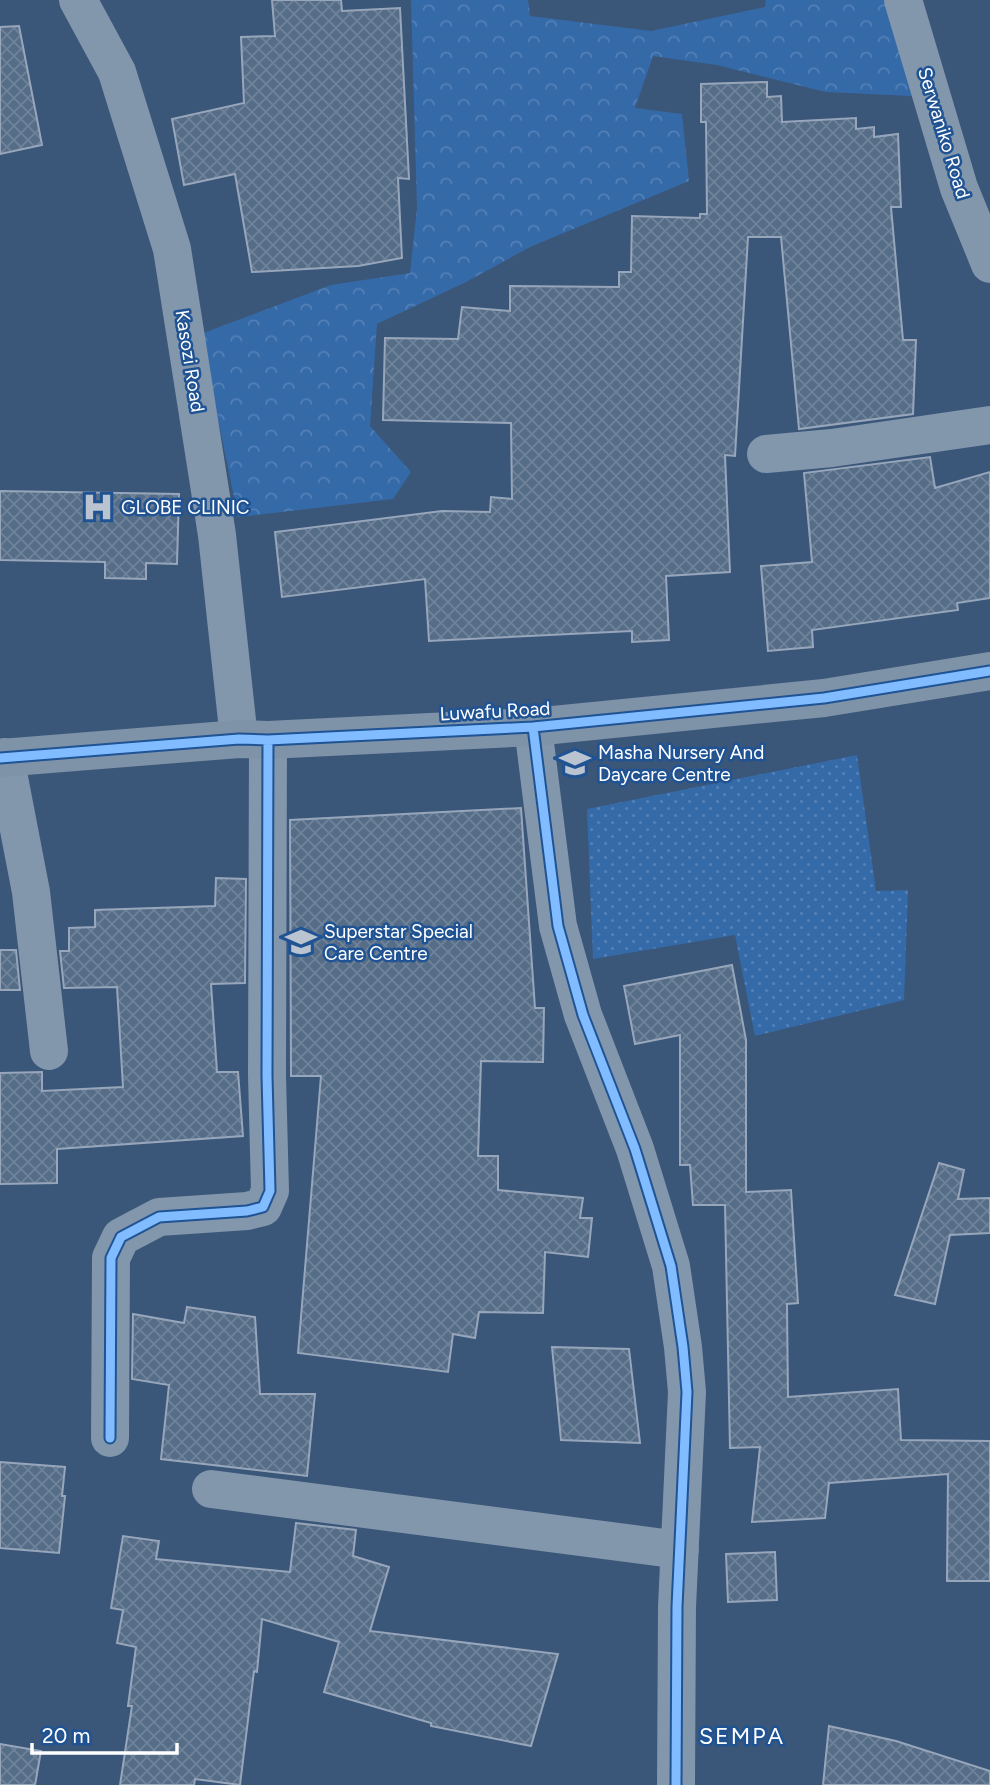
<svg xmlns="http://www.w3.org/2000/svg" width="990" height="1785" viewBox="0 0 990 1785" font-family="Figtree,sans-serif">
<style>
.grass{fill:url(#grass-dots)}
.forest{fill:url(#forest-crowns)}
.building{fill:url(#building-cross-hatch);stroke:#97a6ba;stroke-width:2}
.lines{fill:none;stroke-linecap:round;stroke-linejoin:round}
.street{stroke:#8296ac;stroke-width:38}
.secondary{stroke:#7e92a8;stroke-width:38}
.cycleway-casing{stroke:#205393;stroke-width:13}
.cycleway{stroke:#80bcff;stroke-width:9}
.labels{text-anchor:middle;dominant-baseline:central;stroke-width:5;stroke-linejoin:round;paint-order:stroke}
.street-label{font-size:19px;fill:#fff;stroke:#205393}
.poi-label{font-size:19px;fill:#fff;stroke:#205393;text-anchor:start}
.quarter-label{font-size:23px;letter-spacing:2px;fill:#fff;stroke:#205393}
</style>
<defs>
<pattern id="grass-dots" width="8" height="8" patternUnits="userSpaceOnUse" patternTransform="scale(1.75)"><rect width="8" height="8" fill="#356aa9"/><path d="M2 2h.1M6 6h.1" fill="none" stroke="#5380b6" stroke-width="1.8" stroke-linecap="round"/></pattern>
<pattern id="forest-crowns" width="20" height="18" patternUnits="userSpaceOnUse" patternTransform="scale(1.75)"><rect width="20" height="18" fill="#356aa9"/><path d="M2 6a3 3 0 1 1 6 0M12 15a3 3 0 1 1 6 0" fill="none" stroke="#5380b6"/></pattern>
<pattern id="building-cross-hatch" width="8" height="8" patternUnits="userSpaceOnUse" patternTransform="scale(1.75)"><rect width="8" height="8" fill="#566d88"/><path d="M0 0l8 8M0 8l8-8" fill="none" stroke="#6f839a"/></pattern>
</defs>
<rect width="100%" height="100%" fill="#3a5679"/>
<path class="grass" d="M857 755 876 891 908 890 904 1000 755 1036 735 935 593 959 587 809Z"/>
<path class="forest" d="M411 0H528L530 16 651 31 765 7 766 0H884L912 96 826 92 717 65 653 56 635 108 682 114 689 181 530 247 466 282 377 324 370 426 411 472 393 499 238 517 201 334 331 285 410 273 417 208Z"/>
<path class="building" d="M272 0H341L342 11 400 8 409 179 398 178 402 258 358 266 252 272 235 174 184 185 172 119 244 103 241 37 275 36Z
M19 26 42 145 0 154V27Z
M767 82V97L781 96 782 122 856 118V129L874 127V137L898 134 901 207H891L903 340H916L913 414 799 429 781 237H748L735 456 725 455 730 572 666 576 669 640 632 642V631L429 641 425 579 282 597 275 532 442 511 490 512 491 497 512 499 511 423 383 420 385 338 458 339 462 307 510 311V286L619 287V272H631L632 216 700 218V214H707L706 122H701V84Z
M930 457 935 488 990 472V598L957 603 958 610 812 630 813 647 768 651 761 566 812 562 804 473Z
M0 491 179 494 177 564 146 563V579L105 578V562L0 560Z
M521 808 535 1008H544L543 1062 481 1061 478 1156H498V1190L583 1198 580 1218H592L588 1257 545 1252 543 1313 479 1312 475 1338 453 1334 448 1372 298 1353 321 1076H291L290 820Z
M216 878 246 879 245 983 211 984 217 1072H238L243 1136 57 1149V1183L0 1184V1073L42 1072V1091L123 1087 117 987 64 988 60 951H69V928L95 927V910L215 906Z
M0 950H16L20 990H0Z
M732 965 746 1040V1192L791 1190 798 1303 787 1304 788 1397 898 1389 901 1440 990 1441V1581H947L948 1474 829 1483 825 1518 752 1522 760 1447 730 1448 725 1205H693L690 1165H680V1035L635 1044 624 986Z
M939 1163 964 1170 958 1199 990 1198V1233L950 1235 935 1304 895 1295Z
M187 1307 255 1317 260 1394H315L307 1476 161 1459 169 1385 132 1379 133 1314 184 1323Z
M552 1347 629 1349 640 1443 561 1440Z
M0 1462 65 1467 62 1496H65L59 1553 0 1548Z
M296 1523 356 1530 353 1556 389 1567 370 1631 558 1654 531 1746 431 1726V1723L324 1692 339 1642 262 1619 257 1672 254 1671 240 1785 195 1779 194 1785H120L132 1706H128L136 1647 117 1643 123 1610 111 1608 123 1536 159 1541 156 1559 290 1572Z
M775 1552 777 1600 728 1602 726 1554Z
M829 1726 896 1741 990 1771V1785H823Z
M0 1744 41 1751 35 1785H0Z"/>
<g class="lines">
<path class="street" d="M78 0 117 72 172 249 217 535 239 739
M903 0 959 188 990 264
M766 454 832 448 990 425
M533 727 558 926 583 1015 635 1149 671 1266 683 1347 687 1392 677 1607 676 1785
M5 757 31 892 49 1051
M110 1438 111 1258 121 1237 159 1217 247 1211 263 1207 270 1191 267 1076 268 740
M211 1489 680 1550"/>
<path class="secondary" d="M0 758 239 739 268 740 533 727 824 698 990 671"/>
<defs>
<path id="cycleway" d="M533 727 558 926 583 1015 635 1149 671 1266 683 1347 687 1392 677 1607 676 1785
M0 758 239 739 268 740 533 727 824 698 990 671
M110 1438 111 1258 121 1237 159 1217 247 1211 263 1207 270 1191 267 1076 268 740"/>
</defs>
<use href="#cycleway" class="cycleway-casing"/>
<use href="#cycleway" class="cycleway"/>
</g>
<defs>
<symbol id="hospital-bare" viewBox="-9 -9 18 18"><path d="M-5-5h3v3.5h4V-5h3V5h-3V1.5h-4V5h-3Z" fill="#bac4d0" stroke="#205393" stroke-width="2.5" paint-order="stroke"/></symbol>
<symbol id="school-bare" viewBox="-9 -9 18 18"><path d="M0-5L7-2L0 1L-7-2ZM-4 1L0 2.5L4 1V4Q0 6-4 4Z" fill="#bac4d0" stroke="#205393" stroke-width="2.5" paint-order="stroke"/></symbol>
</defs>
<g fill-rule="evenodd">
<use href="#hospital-bare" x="76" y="485" width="44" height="44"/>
<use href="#school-bare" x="553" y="741" width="44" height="44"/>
<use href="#school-bare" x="279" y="920" width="44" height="44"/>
</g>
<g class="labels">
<g class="street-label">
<text transform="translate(944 133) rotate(73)">Serwaniko Road</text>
<text transform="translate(190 361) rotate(81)">Kasozi Road</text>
<text transform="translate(495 711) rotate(-3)">Luwafu Road</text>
</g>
<g class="poi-label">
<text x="121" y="507">GLOBE CLINIC</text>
<text x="598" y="752">Masha Nursery And<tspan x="598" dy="22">Daycare Centre</tspan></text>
<text x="324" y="931">Superstar Special<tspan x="324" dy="22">Care Centre</tspan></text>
</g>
<g class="quarter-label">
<text x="742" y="1736">SEMPA</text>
</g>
</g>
<path d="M32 1743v10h145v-10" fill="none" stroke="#ffffff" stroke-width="3.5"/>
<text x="42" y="1743" font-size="21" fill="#ffffff" stroke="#205393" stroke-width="5" paint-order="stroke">20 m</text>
</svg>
